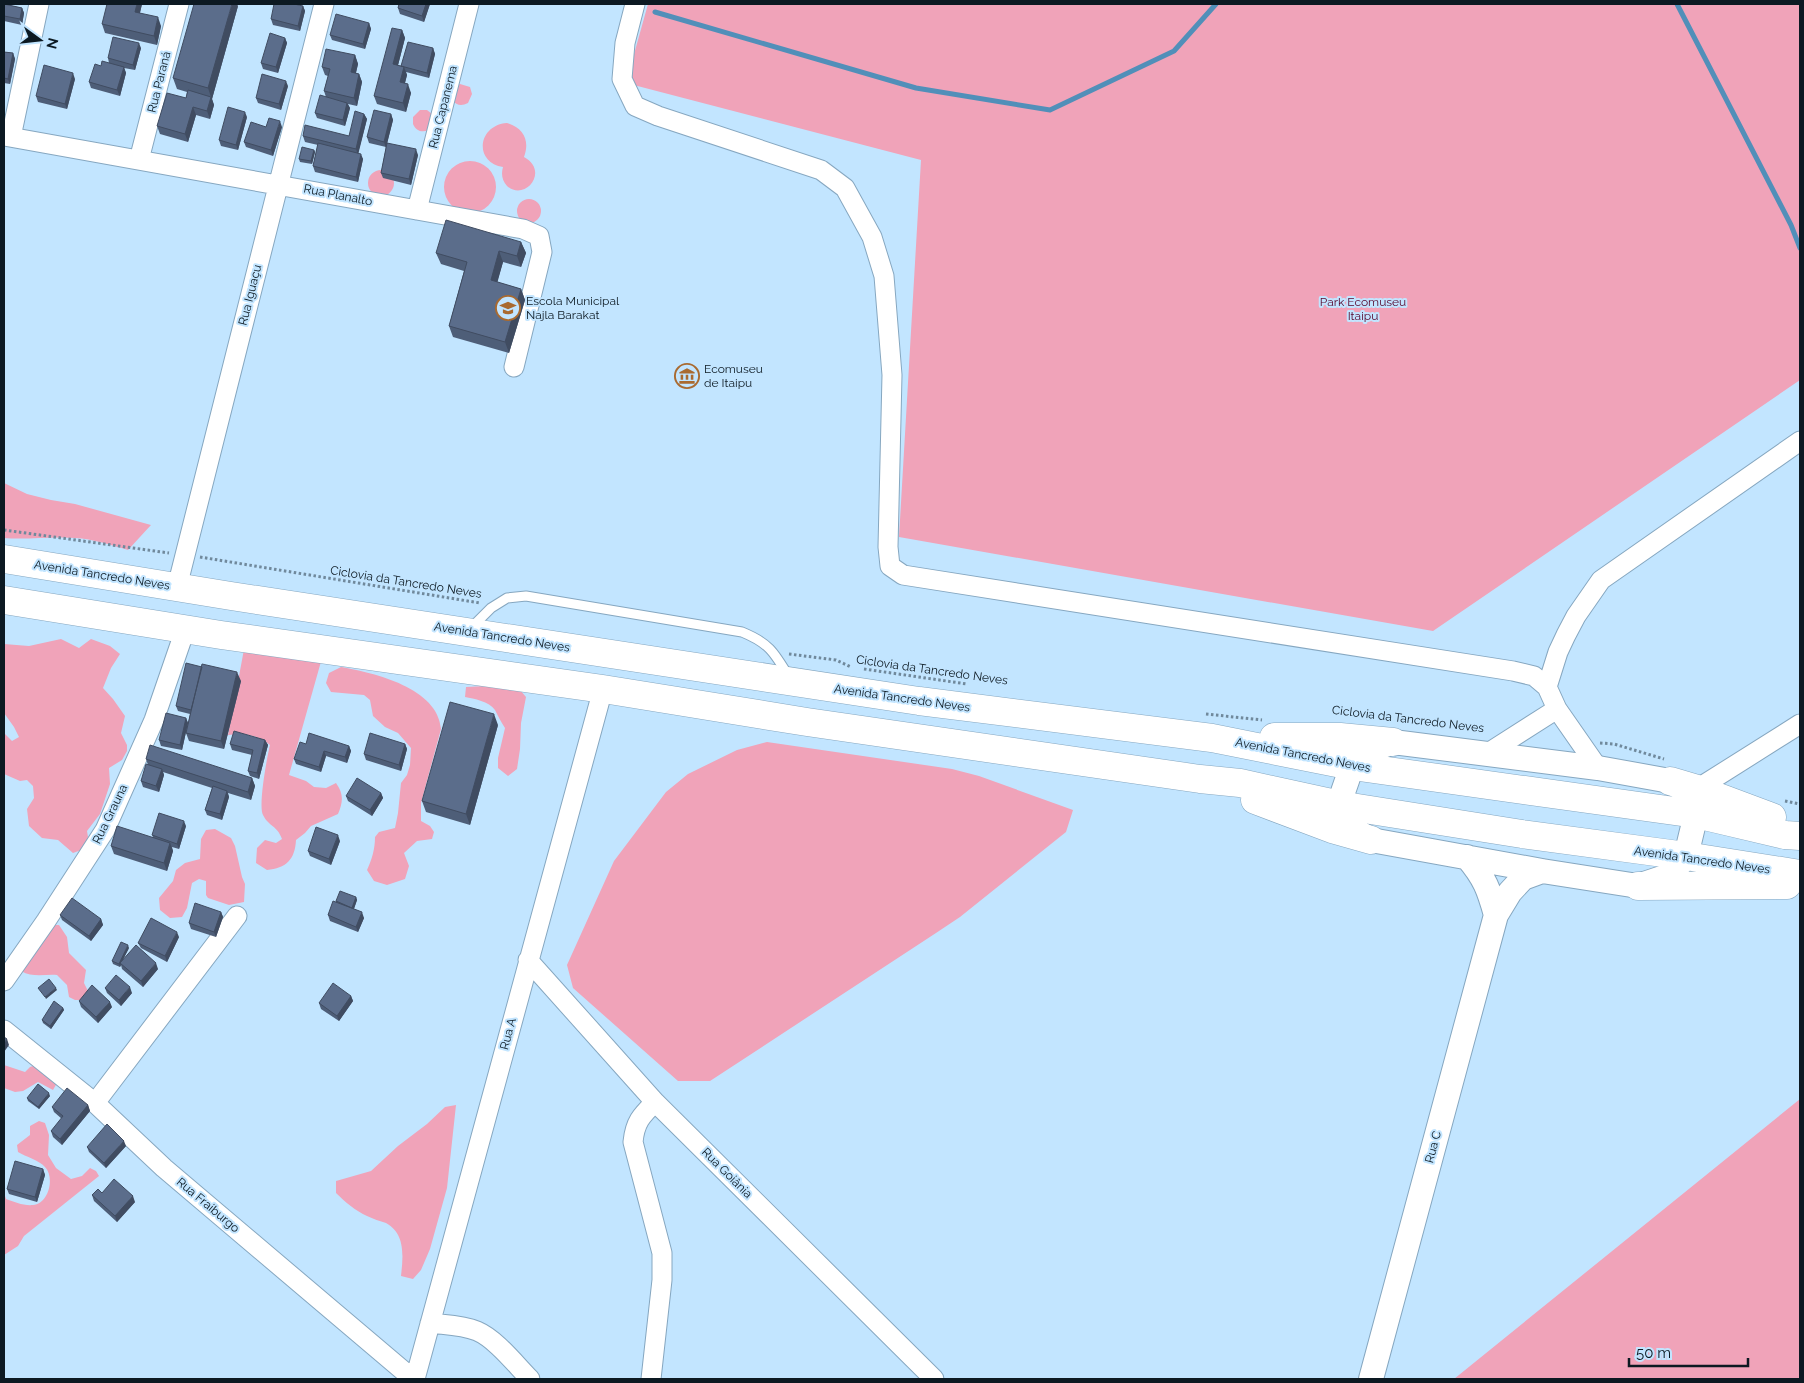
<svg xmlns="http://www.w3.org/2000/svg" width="1804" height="1383" viewBox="0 0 1804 1383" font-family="Raleway,sans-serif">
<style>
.green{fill:#f0a3b9}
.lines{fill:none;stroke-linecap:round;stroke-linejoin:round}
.stream{stroke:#518fb9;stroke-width:5}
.service-casing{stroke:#86a7c0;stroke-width:11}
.minor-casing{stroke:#86a7c0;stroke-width:21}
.tertiary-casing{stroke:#86a7c0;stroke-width:26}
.primary-casing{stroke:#86a7c0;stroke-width:29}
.path{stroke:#70899c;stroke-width:3;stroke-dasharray:2.5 2.5;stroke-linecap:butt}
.service{stroke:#fff;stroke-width:9}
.minor{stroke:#fff;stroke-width:19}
.tertiary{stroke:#fff;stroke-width:24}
.primary{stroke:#fff;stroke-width:28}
.wall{fill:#4e5e78}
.shaded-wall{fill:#404c61}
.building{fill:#5b6d8b;stroke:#404c61}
.labels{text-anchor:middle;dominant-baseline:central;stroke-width:4;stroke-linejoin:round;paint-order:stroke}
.street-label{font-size:12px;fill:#0c1922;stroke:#c2e5ff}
.poi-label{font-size:12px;fill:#0c1922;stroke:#c2e5ff;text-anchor:start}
.park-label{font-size:12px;fill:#56042a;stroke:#c2e5ff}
</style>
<rect width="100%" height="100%" fill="#c2e5ff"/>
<path class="green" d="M648 4H1800V380L1433 631 899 537 921 160 626 83Z
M460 84 470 87 472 94 468 103C462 106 457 106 452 100L457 85Z
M420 110H427L432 114 429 130C422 133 416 131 413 124V117Z
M507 123C524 128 530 141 524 157 550 171 525 202 507 186 502 180 501 174 503 167 473 162 478 125 507 123Z
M444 187a26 26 0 1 1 52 0a26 26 0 1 1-52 0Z
M368 183a13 13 0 1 1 26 0a13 13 0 1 1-26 0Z
M517 211a12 12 0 1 1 24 0a12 12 0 1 1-24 0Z
M4 483 27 494 51 500 75 504 151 525 128 550C111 545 93 539 75 538 51 536 27 540 4 538Z
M61 639 79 648 91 639 110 646 120 654 111 668 103 688 113 699 125 716 121 733 127 745V751L122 760 109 768 110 784 100 814 87 831 88 837 84 849 73 853 58 840 42 838 29 826 27 809 34 798 33 786 27 780 20 781 4 774V733L12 741 19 737 14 727 4 713V644L29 646Z
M245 644 322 658 289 775 306 781 314 787 326 788 336 783C344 794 343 802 338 814L311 826 305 833 296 840C295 860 286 868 267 870L256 863 257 848 265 840 276 843 282 839C277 825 269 827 263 815 258 806 267 757 270 745 258 734 242 733 228 735Z
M341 667C375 673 438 688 441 729L421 803V821L430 826 434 832 432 839 417 841 404 853 409 866 405 879 387 885 374 881 367 870C372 859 375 849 375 837L379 832 395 828 398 813 401 783 407 775 410 765 411 748 398 733 385 727 373 716 370 700 364 695 331 692 326 683 329 673Z
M486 686 520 690 526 697 521 723 520 749 517 769 508 776 498 768V758L505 728C501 722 498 716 495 710 489 701 474 699 465 697L466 687Z
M767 742 952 769 979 776 1073 810 1066 832 960 917 936 933 710 1081H678L573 988 567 965 614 861 666 792 688 774 737 750Z
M215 829 231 838 235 846 242 877 245 884 244 902 229 905 208 898 206 895V881L199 879 192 883 187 908 182 917 170 918 160 910 159 898 173 881 176 870 185 863 200 859 201 839 206 830Z
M52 925H59L67 937 69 953 86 970 84 983 89 993 83 1000H75L69 997 67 985 57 975C45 974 33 978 21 971Z
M4 1065 25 1072 30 1067 36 1065 57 1083 53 1090 38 1082 23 1091 15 1092 4 1088Z
M1800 1099V1379H1454Z
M456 1105 447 1188 430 1249 421 1270 413 1279 401 1276C403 1257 406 1234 386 1223 380 1221 373 1219 367 1216 356 1211 345 1202 336 1193V1181L371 1171 398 1146 427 1124 445 1107Z
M39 1121 45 1123 49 1135 48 1155 56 1168 71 1179 82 1176 90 1168 96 1171 99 1176 24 1236 18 1246 4 1255V1193L6 1199C14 1202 24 1206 33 1205 49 1204 55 1177 45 1167 39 1160 26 1157 18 1152L17 1145 30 1135V1126Z"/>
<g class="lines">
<path class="stream" d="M1677 4 1791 225 1800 248
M655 12 916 88 1050 110 1174 51 1216 4"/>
<defs>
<path id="service" d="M471 628 491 608 507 598 526 596 742 632C769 643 774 652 789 677"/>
<path id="minor" d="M635 4 625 43 622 79 635 106 658 116 821 170 845 188 872 237 884 276 892 375 888 547 890 566 903 575 1513 671 1534 676 1547 687 1557 709 1598 768
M4 136 523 229 539 236 542 252 514 367
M11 137 39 4
M139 160 179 4
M417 210 469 4
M177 587 324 4
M1547 687 1558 652 1566 635 1576 616 1601 580 1800 441
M1488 753 1557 709
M1697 789 1800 724
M528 960 655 1102 934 1379
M4 981 46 921 105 830 154 720 185 630
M4 1030 95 1103 164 1168 413 1379
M95 1103 237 916
M430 1323C445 1325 462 1325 477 1331 496 1339 516 1365 530 1379
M415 1379 603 689
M651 1379 662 1280V1253L633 1142C635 1122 641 1116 655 1102"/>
<path id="tertiary" d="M1393 742 1598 768 1670 781 1687 792 1696 814 1686 856 1672 873 1662 878 1638 886 1542 871 1371 840 1358 832 1345 806 1343 792 1352 766 1367 752Z
M1467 857C1485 878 1489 890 1496 915
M1371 1379 1496 915 1510 892 1523 878 1542 871"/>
<path id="primary" d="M4 559 231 596 919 701 1212 738 1352 766 1696 814 1785 835 1800 836
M4 600 221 635 603 689 807 722 1200 779 1240 783 1345 806 1522 834 1686 856 1800 874
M1274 737H1340L1393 742
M1670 781 1697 789 1772 817
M1255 800 1332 829 1371 840
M1638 886 1787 885"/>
</defs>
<use href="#service" class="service-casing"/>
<use href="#minor" class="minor-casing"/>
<use href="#tertiary" class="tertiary-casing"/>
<use href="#primary" class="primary-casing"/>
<path class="path" d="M4 530 169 553
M200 557 480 603
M789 654 836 660 851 667
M864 669 967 684
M1206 714 1262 720
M1600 743 1614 744 1664 759
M1785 801 1800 804"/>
<use href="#service" class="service"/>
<use href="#minor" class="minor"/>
<use href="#tertiary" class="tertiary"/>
<use href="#primary" class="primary"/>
</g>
<path class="wall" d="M4 4 22 8 24 13 22 25 4 21Z
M142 4 140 13 161 26 157 45 105 33 102 24Z
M399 4H430L424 22 400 14 398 8Z
M238 6 212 99 214 105 210 119 196 115 188 142 160 134 157 126 186 98 187 92 177 89 173 78Z
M303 6 305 11 300 31 273 25 271 19Z
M369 23 371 29 365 49 332 40 330 35Z
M402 30 405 38 398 65 402 66 433 48 435 54 429 78 406 72 407 75 405 83 411 93 406 112 377 104 374 96Z
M285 38 287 43 278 73 263 69 261 63Z
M141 48 135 70 124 68 126 73 120 96 91 88 89 82 101 66 109 63 108 58Z
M4 52 13 53 15 59 10 84 4 83Z
M355 55 358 64 356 73 359 74 362 82 357 106 348 104 350 108 345 126 317 118 315 113 326 97 324 91 328 76 325 75 322 67Z
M75 79 67 109 38 102 36 96Z
M288 86 281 110 258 103 256 98Z
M364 114 367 119 358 153 363 159 358 182 315 172 313 166 318 145 305 142 303 136H349Z
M391 114 393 120 387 143 418 155 411 185 383 178 381 173 386 147 369 143 367 137Z
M247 117 238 150 221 146 219 140Z
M266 127H282L273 156 246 147 244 142Z
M314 150 315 152 312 164 300 162 299 159Z
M521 242 526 253 521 267 503 262 497 282 521 289 525 300 509 353 453 337 449 326 464 271 441 264 436 253Z
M202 667 241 681 224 749 189 741 186 733 190 714 178 711 176 706Z
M186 718 188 723 182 750 161 746 159 740Z
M498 725 470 825 426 812 422 801Z
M265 740 268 745 259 779 250 776 248 771 252 755 232 750 230 744Z
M306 744 349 746 351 751 347 763 326 756 321 772 296 764 294 759Z
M405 744 407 749 401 771 366 760 364 754Z
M146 759 252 778 255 786 251 800 228 793 229 797 222 820 207 815 205 810 212 788 163 772 164 775 159 792 143 787 141 781 148 765Z
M381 793 383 798 372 816 348 801 346 796Z
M186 826 179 849 172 847 173 851 167 871 114 854 111 846 153 837 152 835Z
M340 841 331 865 310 856 308 851Z
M356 897 357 900 354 909 364 918 358 932 330 921 328 915 336 901Z
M221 912 223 917 216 937 191 929 189 923Z
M60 915 101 919 103 925 91 941 62 920Z
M179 937 167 962 141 948 138 943Z
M129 948 123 959 158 969 143 987 122 969 121 965 120 967 113 964 112 961Z
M105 988 132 993 121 1006 107 993Z
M351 996 353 1001 339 1021 321 1009 319 1003Z
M79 1001 112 1007 98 1023 81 1007Z
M63 1008 64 1010 51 1029 43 1023 42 1020Z
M50 1096 39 1109 28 1101 27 1098Z
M88 1105 90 1111 62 1145 53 1137 51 1131 62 1119 54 1112 52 1107Z
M126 1146 106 1168 89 1152 87 1147Z
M43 1169 45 1175 37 1202 9 1194 7 1189Z
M102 1193 135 1202 117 1222 94 1201 92 1195Z"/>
<path class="shaded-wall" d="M137 4H142L138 20 135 12Z
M232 4H237L238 6 212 99 214 105 210 119 207 111 211 97 208 88Z
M426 4H430L424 22 422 16Z
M303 6 305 11 300 31 298 26Z
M22 8 24 13 22 25 20 19Z
M158 17 161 26 157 45 154 36Z
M369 23 371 29 365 49 363 44Z
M402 30 405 38 396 73 393 64Z
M285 38 287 43 278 73 276 67Z
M139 43 141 48 135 70 133 65Z
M433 48 435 54 429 78 427 73Z
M13 53 15 59 10 84 8 79Z
M355 55 358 64 354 80 351 72Z
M124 67 126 73 120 96 117 90Z
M404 67 407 75 403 90 400 82Z
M73 73 75 79 67 109 65 104Z
M359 74 362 82 357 106 354 98Z
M286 81 288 86 281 110 279 104Z
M408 84 411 93 406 112 403 103Z
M347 103 350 108 345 126 343 120Z
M193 107 196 115 188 142 185 134Z
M245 112 247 117 238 150 236 145Z
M364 114 367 119 358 155 356 149Z
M391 114 393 120 386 148 384 142Z
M280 121 282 127 273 156 271 150Z
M416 149 418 155 411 185 409 179Z
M314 150 315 152 312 164 311 161Z
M361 154 363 159 358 182 356 177Z
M521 242 526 253 521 267 517 256Z
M499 251 503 262 495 291 491 280Z
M521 289 525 300 509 353 505 342Z
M237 672 241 681 224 749 221 741Z
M494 714 498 725 470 825 466 814Z
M186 718 188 723 182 750 180 745Z
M265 740 268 745 259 779 257 773Z
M405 744 407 749 401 771 399 765Z
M349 746 351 751 347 763 345 757Z
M324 751 326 756 321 772 319 767Z
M162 769 164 775 159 792 156 786Z
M252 778 255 786 251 800 248 792Z
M227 791 229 797 222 820 220 814Z
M381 793 383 798 372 816 370 810Z
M184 821 186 826 179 849 177 844Z
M338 835 340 841 331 865 329 859Z
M170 843 173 851 167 871 164 863Z
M356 897 357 900 353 911 352 908Z
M221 912 223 917 216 937 214 932Z
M362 912 364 918 358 932 356 927Z
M101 919 103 925 91 941 89 936Z
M177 932 179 937 167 962 165 956Z
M128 945 129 948 121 964 120 963 121 965 120 967 119 964Z
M156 963 158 969 143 987 141 981Z
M130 987 132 993 121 1006 119 1000Z
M56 988 57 990 46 999 45 997Z
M351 996 353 1001 339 1021 337 1016Z
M110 1002 112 1007 98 1023 96 1017Z
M63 1008 64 1010 51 1029 50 1026Z
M7 1039 9 1045 4 1052V1043Z
M49 1093 50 1096 39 1109 38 1107Z
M88 1105 90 1111 62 1145 60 1139Z
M124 1141 126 1146 106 1168 104 1163Z
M43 1169 45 1175 37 1202 35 1197Z
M133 1196 135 1202 117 1222 115 1216Z"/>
<path class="building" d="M4 4 22 8 20 19 4 16Z
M107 4H137L135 12 158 17 154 36 102 24Z
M194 4H232L208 88 173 78Z
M274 4H294L303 6 298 26 271 19Z
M399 4H426L422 16 398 8Z
M336 14 369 23 363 44 330 35Z
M392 28 402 30 393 64 404 67 400 82 408 84 403 103 374 96Z
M270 33 285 38 276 67 261 63Z
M113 37 139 43 133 65 108 58Z
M408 42 433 48 427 73 401 66Z
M326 49 355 55 351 72 359 74 354 98 324 91 330 69 322 67Z
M4 52 13 53 8 79 4 78Z
M102 61 124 67 117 90 89 82 95 64 101 66Z
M44 65 73 73 65 104 36 96Z
M262 74 286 81 279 104 256 98Z
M188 90 211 97 207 111 193 107 185 134 157 126 167 93 186 98Z
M320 95 347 103 343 120 315 113Z
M228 107 245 112 236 145 219 140Z
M374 110 391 114 384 142 367 137Z
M355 111 364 114 356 149 303 136 305 125 349 136Z
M269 118 280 121 271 150 244 142 251 122 266 127Z
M318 143 361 154 356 177 313 166Z
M387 143 416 149 409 179 381 173Z
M302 147 314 150 311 161 299 159Z
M446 220 521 242 517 256 499 251 491 280 521 289 505 342 449 326 467 262 436 253Z
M186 663 202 667 191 710 176 706Z
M202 664 237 672 221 741 186 733Z
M450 702 494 714 466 814 422 801Z
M166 713 186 718 180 745 159 740Z
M234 731 265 740 257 773 248 771 253 750 230 744Z
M309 733 349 746 345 757 324 751 319 767 294 759 300 742 306 744Z
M370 733 405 744 399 765 364 754Z
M150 745 252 778 248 792 146 759Z
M146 764 162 769 156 786 141 781Z
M357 778 381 793 370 810 346 796Z
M213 786 227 791 220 814 205 810Z
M159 813 184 821 177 844 152 835Z
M117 826 170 843 164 863 111 846Z
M316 827 338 835 329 859 308 851Z
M340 891 356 897 352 908 336 901Z
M72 898 101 919 89 936 60 915Z
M333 901 362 912 356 927 328 915Z
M195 903 221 912 214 932 189 923Z
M151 918 177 932 165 956 138 943Z
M121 942 128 945 119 964 112 961Z
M136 945 156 963 141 981 120 963Z
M116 975 130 987 119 1000 105 988Z
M49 979 56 988 45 997 38 988Z
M333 983 351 996 337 1016 319 1003Z
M92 985 110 1002 96 1017 79 1001Z
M54 1001 63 1008 50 1026 42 1020Z
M4 1037 7 1039 4 1043Z
M38 1084 49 1093 38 1107 27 1098Z
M67 1088 88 1105 60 1139 51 1131 63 1116 52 1107Z
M107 1124 124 1141 104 1163 87 1147Z
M15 1161 43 1169 35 1197 7 1189Z
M114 1179 133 1196 115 1216 92 1195 98 1189 102 1193Z"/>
<defs>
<symbol id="school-ring" viewBox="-11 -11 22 22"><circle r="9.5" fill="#c2e5ff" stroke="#a96a30" stroke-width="1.5"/><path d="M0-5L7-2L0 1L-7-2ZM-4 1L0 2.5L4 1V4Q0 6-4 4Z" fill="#a96a30"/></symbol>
<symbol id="museum-ring" viewBox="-11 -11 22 22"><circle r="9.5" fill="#c2e5ff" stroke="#a96a30" stroke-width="1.5"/><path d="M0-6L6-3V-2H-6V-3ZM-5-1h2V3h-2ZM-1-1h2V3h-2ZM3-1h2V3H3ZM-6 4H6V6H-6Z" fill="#a96a30"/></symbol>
</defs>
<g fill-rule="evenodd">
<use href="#school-ring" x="494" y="294" width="28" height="28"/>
<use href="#museum-ring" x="673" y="362" width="28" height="28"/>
</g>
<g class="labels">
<g class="street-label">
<text transform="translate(159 82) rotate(-76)">Rua Paraná</text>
<text transform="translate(443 107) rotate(-76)">Rua Capanema</text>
<text transform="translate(338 195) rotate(11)">Rua Planalto</text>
<text transform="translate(250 295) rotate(-76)">Rua Iguaçu</text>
<text transform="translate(102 575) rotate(9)">Avenida Tancredo Neves</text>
<text transform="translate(406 582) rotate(9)">Ciclovia da Tancredo Neves</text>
<text transform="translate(502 637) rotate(9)">Avenida Tancredo Neves</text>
<text transform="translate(932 670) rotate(8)">Ciclovia da Tancredo Neves</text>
<text transform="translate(902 698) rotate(8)">Avenida Tancredo Neves</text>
<text transform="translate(1408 719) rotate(7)">Ciclovia da Tancredo Neves</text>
<text transform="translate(1303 755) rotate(11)">Avenida Tancredo Neves</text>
<text transform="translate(110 814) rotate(-64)">Rua Grauna</text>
<text transform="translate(1702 860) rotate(8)">Avenida Tancredo Neves</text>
<text transform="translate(508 1034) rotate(-75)">Rua A</text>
<text transform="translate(1433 1147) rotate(-75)">Rua C</text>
<text transform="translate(727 1173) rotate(45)">Rua Goiânia</text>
<text transform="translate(208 1205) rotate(40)">Rua Fraiburgo</text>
</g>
<g class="poi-label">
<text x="526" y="301">Escola Municipal<tspan x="526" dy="14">Najla Barakat</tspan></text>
<text x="704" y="369">Ecomuseu<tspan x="704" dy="14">de Itaipu</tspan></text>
</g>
<g class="park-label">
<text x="1363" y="302">Park Ecomuseu<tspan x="1363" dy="14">Itaipu</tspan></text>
</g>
</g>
<rect width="1804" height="1383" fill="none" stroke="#0c1922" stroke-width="10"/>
<g transform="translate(40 40) rotate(105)" stroke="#c2e5ff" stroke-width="4" paint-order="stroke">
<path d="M0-4L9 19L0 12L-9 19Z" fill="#0c1922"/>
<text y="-8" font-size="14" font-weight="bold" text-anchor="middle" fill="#0c1922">N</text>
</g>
<path d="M1629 1358v8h119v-8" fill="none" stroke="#0c1922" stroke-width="2.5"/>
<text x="1636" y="1358" font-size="15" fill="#0c1922" stroke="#c2e5ff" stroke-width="4" paint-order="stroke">50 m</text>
</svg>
